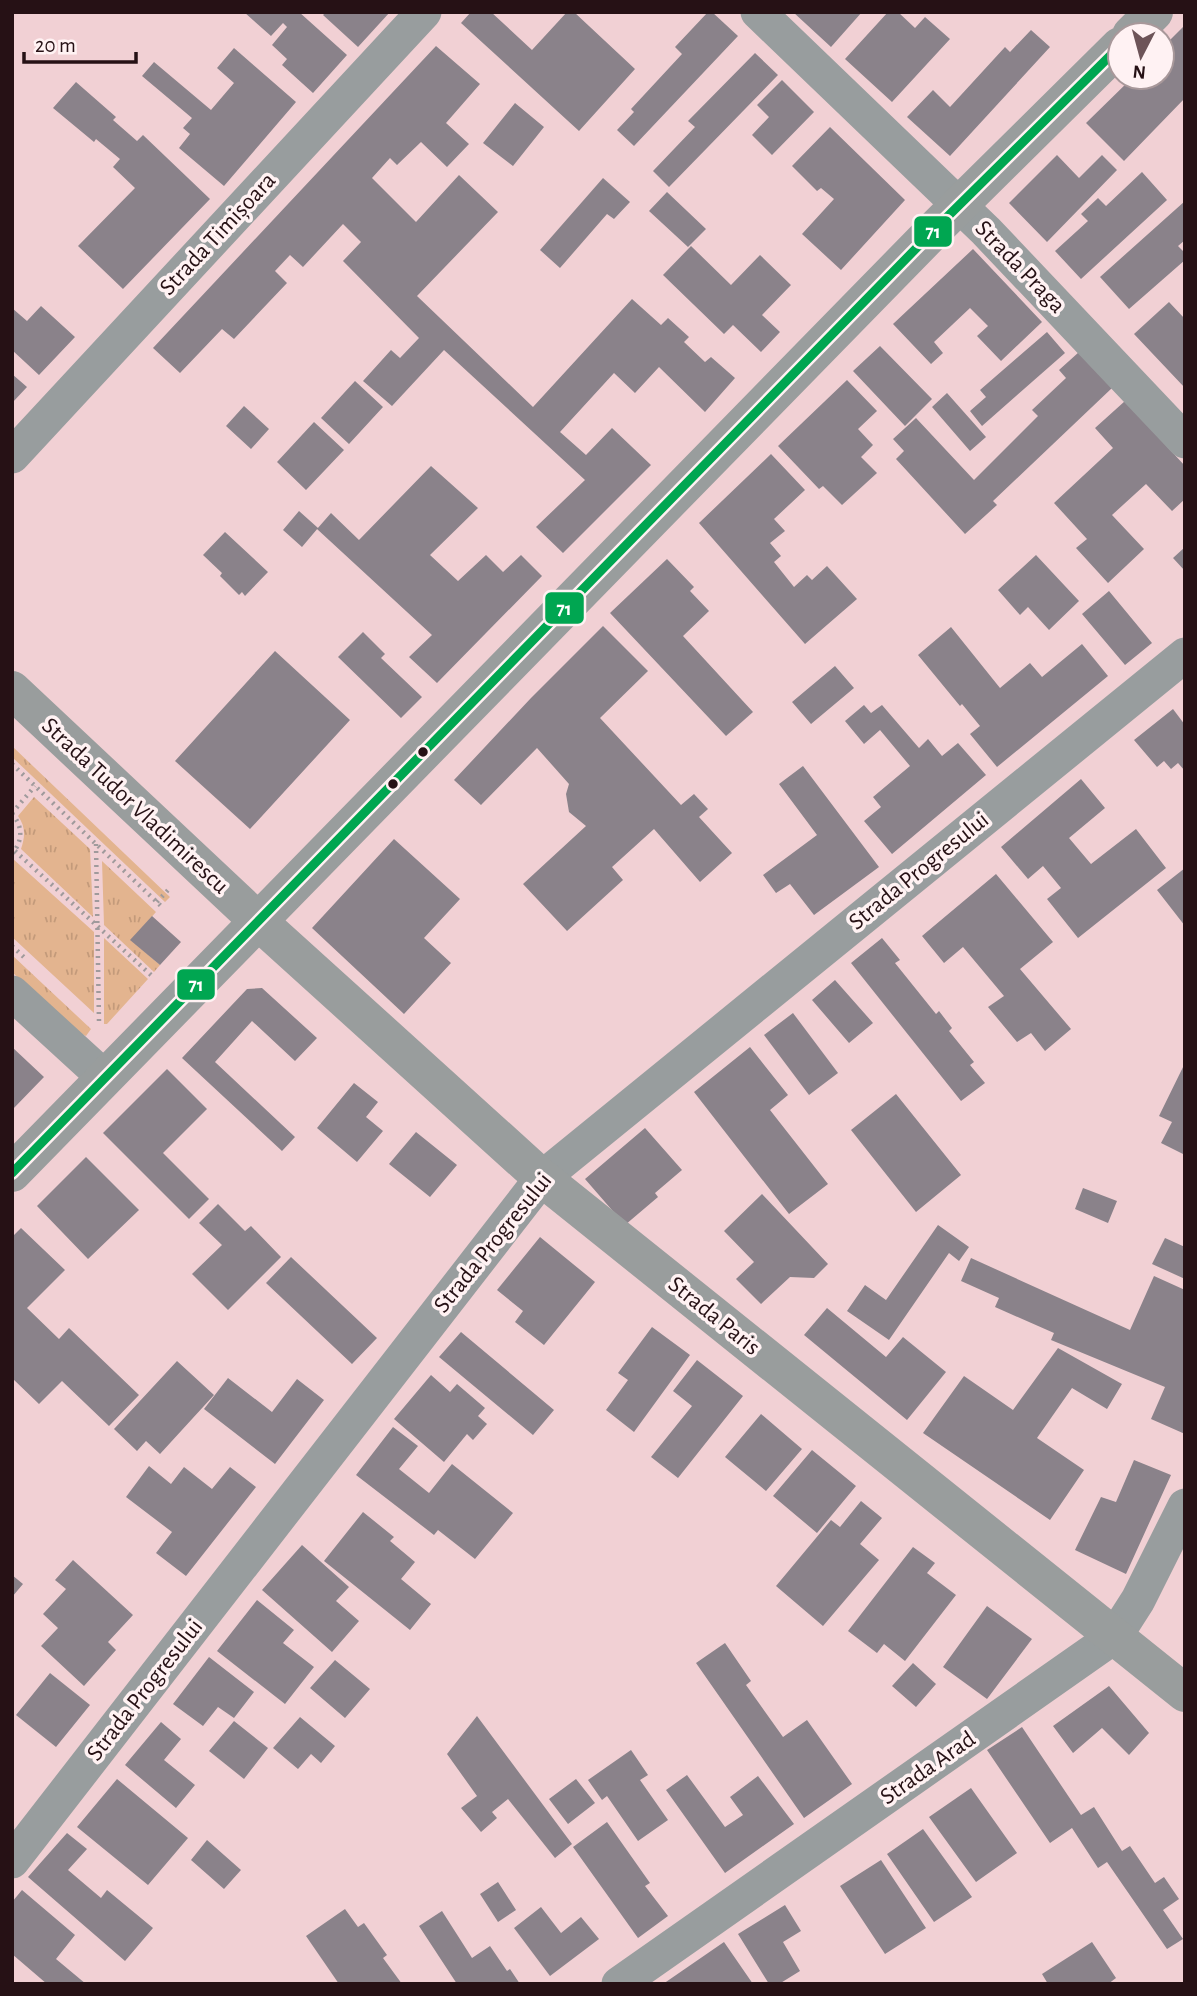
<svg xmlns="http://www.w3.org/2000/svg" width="1197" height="1996" viewBox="0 0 1197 1996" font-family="'Alegreya Sans',sans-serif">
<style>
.grass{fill:url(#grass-tufts)}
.building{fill:#8a828a}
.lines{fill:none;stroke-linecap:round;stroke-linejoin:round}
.path{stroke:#9f9a9c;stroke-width:4.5;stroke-dasharray:2 5;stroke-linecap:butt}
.street{stroke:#989d9e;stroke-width:35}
.secondary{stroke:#999d9d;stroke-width:38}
.bus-1-casing{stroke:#fff2f3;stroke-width:14}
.bus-1{stroke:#00a651;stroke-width:9}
.bus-dot{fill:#261115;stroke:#fff2f3;stroke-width:2.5}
.labels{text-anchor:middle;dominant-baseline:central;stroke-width:7;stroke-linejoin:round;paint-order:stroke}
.street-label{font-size:24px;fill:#261115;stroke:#fff2f3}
.line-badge{stroke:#fff2f3;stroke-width:2.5}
.badge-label{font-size:19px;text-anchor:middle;font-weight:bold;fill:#fff}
</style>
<defs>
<pattern id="grass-tufts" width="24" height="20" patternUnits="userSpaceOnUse" patternTransform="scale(1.75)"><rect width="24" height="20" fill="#e3b48f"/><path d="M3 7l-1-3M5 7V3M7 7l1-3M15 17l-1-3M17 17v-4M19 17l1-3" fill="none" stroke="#c39a7a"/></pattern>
</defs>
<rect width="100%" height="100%" fill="#f1d0d4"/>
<path class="grass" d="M12 746 170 897 165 902 12 757Z
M34 797 90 849 93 917 21 849C25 837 26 827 18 816Z
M12 858 94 932V1013L12 937Z
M102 861 156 912 131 940 160 965 154 972 104 925Z
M104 938 148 979 107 1024H104Z
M12 955 91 1029 86 1036 75 1031 12 972Z"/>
<path class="building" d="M244 12H299L347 55 313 93 282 65 287 59 272 45 287 27 283 23 271 36Z
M326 12H390L358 47 323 15Z
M471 12H491L532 50 567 12H574L635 69 579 131 461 23Z
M708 12H712L738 36 634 146 617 130 634 112 631 109 682 54 675 47Z
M793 12H862L831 47Z
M888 12H898L915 28 925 17 950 39 892 102 845 59Z
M1183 27 1185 29V98L1124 161 1086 123 1133 77H1162V48Z
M1031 30 1050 47 950 156 907 117 933 90 950 107 1005 47 1010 52Z
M436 46 480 84 446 123 469 144 447 167 421 142 397 165 390 158 372 178 416 222 459 175 498 212 417 296 533 407 632 299 661 325 668 318 689 337 684 342 705 362 711 357 735 378 705 412 659 367 635 393 614 373 560 432 586 455 612 428 651 465 563 553 536 527 585 480 444 350 392 406 363 381 391 350 400 358 419 338 343 261 361 242 343 224 303 267 290 255 275 271 287 283 234 339 222 329 180 373 153 348Z
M234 48 296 102 224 186 179 148 190 134 183 128 192 118 142 76 154 62 211 110 234 83 217 68Z
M755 53 778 75 669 187 653 171 695 127 688 121Z
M782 80 814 112 772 155 752 135 769 117 757 105Z
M76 82 116 117 113 120 137 141 143 135 210 199 123 289 78 246 135 188 113 167 120 159 96 139 94 142 53 108Z
M515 103 544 127 513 166 483 143Z
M830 127 905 200 841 270 802 234 834 199 821 188 817 191 792 166Z
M1057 155 1079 178 1102 155 1117 170 1047 242 1009 203Z
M1142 172 1167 200 1081 279 1055 251 1088 221 1081 214 1098 198 1106 206Z
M603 178 630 202 614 219 607 214 560 268 540 250Z
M667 192 706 229 688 247 649 211Z
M1185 201V240L1178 246 1185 253V260L1129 309 1100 277Z
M691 246 731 285 760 255 791 285 762 315 780 332 761 352 733 325 724 334 663 275Z
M973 249 1042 322 1001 361 977 336 988 326 970 308 934 342 943 353 931 364 893 324Z
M1169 302 1185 319V388L1134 334Z
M41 306 75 337 39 375 12 350V308L27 321Z
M1047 332 1065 353 982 426 970 411 986 397 980 390Z
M880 346 932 399 905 426 853 371Z
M1079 352 1112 388 993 501 997 505 965 534 896 459 904 451 893 439 916 418 974 480 1038 416 1032 410 1066 378 1059 370Z
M12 374 27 387 12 403Z
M847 380 877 411 858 429 873 445 861 457 877 473 842 505 823 486 819 489 778 446Z
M355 381 383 407 349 444 321 418Z
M947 393 986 437 970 451 932 407Z
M1125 401 1185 466V499L1172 511 1146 484 1112 515 1144 549 1108 583 1076 548 1087 539 1054 503 1113 448 1095 428Z
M244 406 269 429 251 449 226 426Z
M314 422 344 450 306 490 277 462Z
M771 454 805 490 774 519 785 531 770 543 781 556 774 562 794 587 807 575 812 580 827 566 857 599 805 644 699 523Z
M431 466 478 508 430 555 458 581 486 555 503 572 521 555 542 576 437 683 409 657 432 635 317 529 331 513 359 540Z
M299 511 318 528 302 547 283 530Z
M225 532 268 572 245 596 242 592 239 595 220 576 222 573 203 555Z
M1185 547V571L1173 558Z
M1036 555 1079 601 1049 630 1028 607 1020 615 998 590Z
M667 559 694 587 690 591 709 611 683 636 753 712 726 736 610 613Z
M1109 591 1152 643 1125 665 1082 614Z
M603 626 648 671 600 718 681 805 694 794 708 809 699 817 732 853 700 882 654 829 612 867 623 880 567 931 523 884 586 826 569 812 566 794 569 784 537 748 481 805 454 780 531 698Z
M951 627 1000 688 1030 663 1042 677 1082 644 1108 676 997 767 970 734 980 726 962 704 960 706 918 655Z
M363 632 385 654 381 658 422 697 401 718 338 657Z
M275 651 350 720 250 829 175 761Z
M835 666 854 688 811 724 792 702Z
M864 705 871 713 882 705 919 748 928 739 942 756 958 743 986 775 892 854 864 821 881 807 873 797 910 766 880 730 864 744 845 721Z
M1173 709 1185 725V771L1178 763 1171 769 1164 761 1157 767 1134 740Z
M803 766 879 867 814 915 790 884 776 893 763 875 817 835 779 784Z
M1081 779 1105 808 1069 838 1091 864 1136 829 1166 868 1078 938 1047 899 1061 888 1043 866 1028 879 1001 847Z
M394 839 460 899 424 938 451 963 404 1014 312 928Z
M1185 868V926L1157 890Z
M996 874 1053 942 1020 969 1071 1029 1045 1051 1031 1033 1017 1042 988 1007 1004 996 963 947 944 963 922 936Z
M152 916 181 942 160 965 130 940Z
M882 938 900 960 895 963 936 1014 939 1011 952 1028 949 1031 974 1062 970 1065 985 1083 961 1101 851 963Z
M835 980 873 1023 849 1043 812 1000Z
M262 988 317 1038 295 1061 252 1021 215 1062 295 1137 282 1151 182 1058 247 989Z
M793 1013 838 1073 809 1095 764 1035Z
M12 1047 44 1077 12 1110Z
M750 1047 788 1095 770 1110 828 1184 789 1214 694 1092Z
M1185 1063V1155L1161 1143 1172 1122 1159 1116Z
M167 1069 207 1109 163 1153 209 1199 189 1219 103 1133Z
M354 1083 378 1102 366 1117 383 1131 357 1162 317 1128Z
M896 1094 961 1175 916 1212 851 1130Z
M645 1128 682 1170 655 1193 658 1197 625 1225 585 1179Z
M416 1132 457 1165 430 1197 389 1164Z
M86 1157 139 1210 88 1259 37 1206Z
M1083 1188 1117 1201 1108 1223 1075 1209Z
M762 1194 828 1264 814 1278 790 1277 761 1304 736 1279 754 1262 724 1231Z
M218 1204 245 1231 251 1226 281 1257 228 1310 192 1274 222 1245 199 1223Z
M938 1225 969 1247 959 1261 949 1253 889 1340 847 1311 865 1285 886 1300Z
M21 1228 65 1270 27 1308 59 1339 69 1328 139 1395 109 1426 62 1381 39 1404 12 1378V1237Z
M540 1237 595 1282 544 1345 515 1322 523 1311 497 1290Z
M1165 1238 1185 1247V1279L1152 1264Z
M291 1257 377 1338 352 1364 266 1283Z
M971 1258 1130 1330 1154 1276 1185 1290V1434L1151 1419 1165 1387 1051 1340 1054 1333 995 1307 999 1298 961 1281Z
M827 1308 886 1357 903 1337 946 1372 907 1420 804 1335Z
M652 1327 690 1355 634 1432 606 1410 628 1380 618 1373Z
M461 1332 554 1410 533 1435 439 1357Z
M1058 1348 1122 1384 1107 1409 1072 1388 1037 1438 1084 1470 1050 1520 923 1433 964 1376 1013 1410Z
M697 1360 743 1396 678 1478 651 1457 692 1406 673 1391Z
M177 1361 214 1395 160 1454 146 1441 137 1451 114 1429Z
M431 1375 450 1392 457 1384 485 1408 478 1416 487 1424 473 1440 467 1434 444 1462 394 1419Z
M228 1378 272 1412 297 1379 324 1400 275 1464 204 1409Z
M761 1414 802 1449 766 1491 725 1457Z
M393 1427 418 1446 399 1469 429 1493 452 1464 513 1513 475 1559 438 1530 434 1535 356 1475Z
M812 1450 856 1486 817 1533 773 1496Z
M1134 1460 1171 1475 1126 1574 1075 1550 1101 1497 1116 1502Z
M149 1466 171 1484 184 1467 212 1489 230 1467 256 1487 186 1576 156 1553 172 1532 126 1497Z
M861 1501 882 1518 860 1544 879 1560 823 1626 776 1586 831 1520 840 1527Z
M363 1512 394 1537 390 1541 415 1562 401 1579 431 1604 410 1630 324 1561Z
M302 1545 349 1587 336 1601 359 1621 332 1652 262 1590Z
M913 1547 935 1563 927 1573 956 1595 905 1661 884 1644 877 1653 848 1631Z
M73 1560 133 1615 108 1642 116 1650 84 1686 41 1646 58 1628 43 1614 66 1589 55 1580Z
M12 1575 23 1584 12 1597Z
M257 1600 294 1630 283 1643 314 1667 285 1704 217 1651Z
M987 1606 1032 1639 987 1699 943 1667Z
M725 1643 751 1681 746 1685 783 1737 807 1720 852 1784 804 1818 696 1663Z
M209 1657 254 1692 234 1718 218 1707 203 1726 173 1704Z
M335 1660 370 1689 345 1718 310 1688Z
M913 1663 936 1684 916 1707 892 1686Z
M50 1673 90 1705 56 1747 16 1715Z
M1109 1686 1149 1733 1129 1755 1102 1728 1073 1753 1053 1726Z
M477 1716 572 1844 555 1858 508 1799 492 1812 497 1818 481 1832 461 1808 477 1796 447 1754Z
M300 1717 335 1746 321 1763 311 1754 298 1769 273 1748Z
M234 1721 268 1748 244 1779 209 1751Z
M161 1722 181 1739 164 1760 195 1785 176 1808 125 1765Z
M1022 1727 1081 1815 1094 1807 1122 1851 1130 1846 1155 1883 1164 1877 1179 1899 1163 1910 1183 1939 1167 1949 1107 1862 1098 1868 1072 1828 1050 1843 987 1750Z
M631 1750 648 1775 640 1780 668 1820 638 1841 607 1796 602 1800 588 1780Z
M687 1775 725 1827 743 1815 730 1797 758 1776 794 1824 725 1873 666 1790Z
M117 1779 188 1838 148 1885 77 1827Z
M576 1779 595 1803 568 1824 549 1799Z
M971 1788 1017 1853 976 1882 929 1817Z
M607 1822 650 1883 645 1886 668 1916 638 1938 573 1847Z
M923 1829 972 1897 934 1922 887 1854Z
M67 1833 87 1849 68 1870 101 1898 107 1890 153 1928 125 1961 28 1877Z
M207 1840 241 1870 224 1889 191 1860Z
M881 1860 926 1928 885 1954 840 1886Z
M498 1882 516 1910 498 1922 480 1894Z
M22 1890 75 1935 56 1959 86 1984H47L12 1954V1902Z
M785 1905 801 1931 783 1942 800 1971 779 1984H769L738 1934Z
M541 1907 561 1933 581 1917 599 1939 550 1976 514 1928Z
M345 1909 358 1927 364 1923 387 1955 383 1958 402 1984H339L306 1936Z
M442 1911 472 1958 490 1946 507 1971 510 1969 520 1984H457L419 1926Z
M724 1942 753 1984H663Z
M1092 1942 1116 1978 1108 1984H1048L1042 1974Z"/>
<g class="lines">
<path class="path" d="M12 764 161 906
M12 813 35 786
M12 814C23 826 23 841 12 854
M96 844 99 1022
M15 851 151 975
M157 902 168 890
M12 946 26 959"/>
<path class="street" d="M758 12 986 231 1185 441
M12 456 424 12
M12 993 105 1078
M12 1861 542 1178 1185 655
M619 1984 1115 1636 1138 1600 1185 1506"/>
<path class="secondary" d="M1131 35 1154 12
M12 690 258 921 542 1178 1185 1693
M12 1173 939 225 1120 46"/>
<defs>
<path id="bus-1" d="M12 1173 939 225 1120 46"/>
</defs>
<use href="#bus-1" class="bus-1-casing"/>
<use href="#bus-1" class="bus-1"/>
</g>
<g class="bus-dot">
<circle cx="423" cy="752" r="6"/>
<circle cx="393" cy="784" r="6"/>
</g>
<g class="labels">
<g class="street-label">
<text transform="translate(218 234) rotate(-47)">Strada Timișoara</text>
<text transform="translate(1020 267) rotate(46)">Strada Praga</text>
<text transform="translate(135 806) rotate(43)">Strada Tudor Vladimirescu</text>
<text transform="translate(919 871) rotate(-39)">Strada Progresului</text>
<text transform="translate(493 1243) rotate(-51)">Strada Progresului</text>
<text transform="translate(714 1316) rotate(39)">Strada Paris</text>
<text transform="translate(145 1690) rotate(-52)">Strada Progresului</text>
<text transform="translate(928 1768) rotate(-35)">Strada Arad</text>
</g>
</g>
<g class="line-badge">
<rect x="913" y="215" width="40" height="33" rx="7" fill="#00a651"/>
<rect x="544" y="591" width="41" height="34" rx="7" fill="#00a651"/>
<rect x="176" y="968" width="40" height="33" rx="7" fill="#00a651"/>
</g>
<g class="badge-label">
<text x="933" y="238">71</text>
<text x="564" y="615">71</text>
<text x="196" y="991">71</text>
</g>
<rect width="1197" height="1996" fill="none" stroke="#261115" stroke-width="28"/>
<g transform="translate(1141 56) rotate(186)"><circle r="33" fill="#fff2f3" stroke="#a8989a" stroke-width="2"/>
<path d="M0-5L12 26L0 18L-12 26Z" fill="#6d5458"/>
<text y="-10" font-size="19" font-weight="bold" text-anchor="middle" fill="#261115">N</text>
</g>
<path d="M24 52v10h112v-10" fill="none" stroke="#261115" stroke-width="3.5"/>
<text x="35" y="52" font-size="21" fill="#261115" stroke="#fff2f3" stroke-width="5" paint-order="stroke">20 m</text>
</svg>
